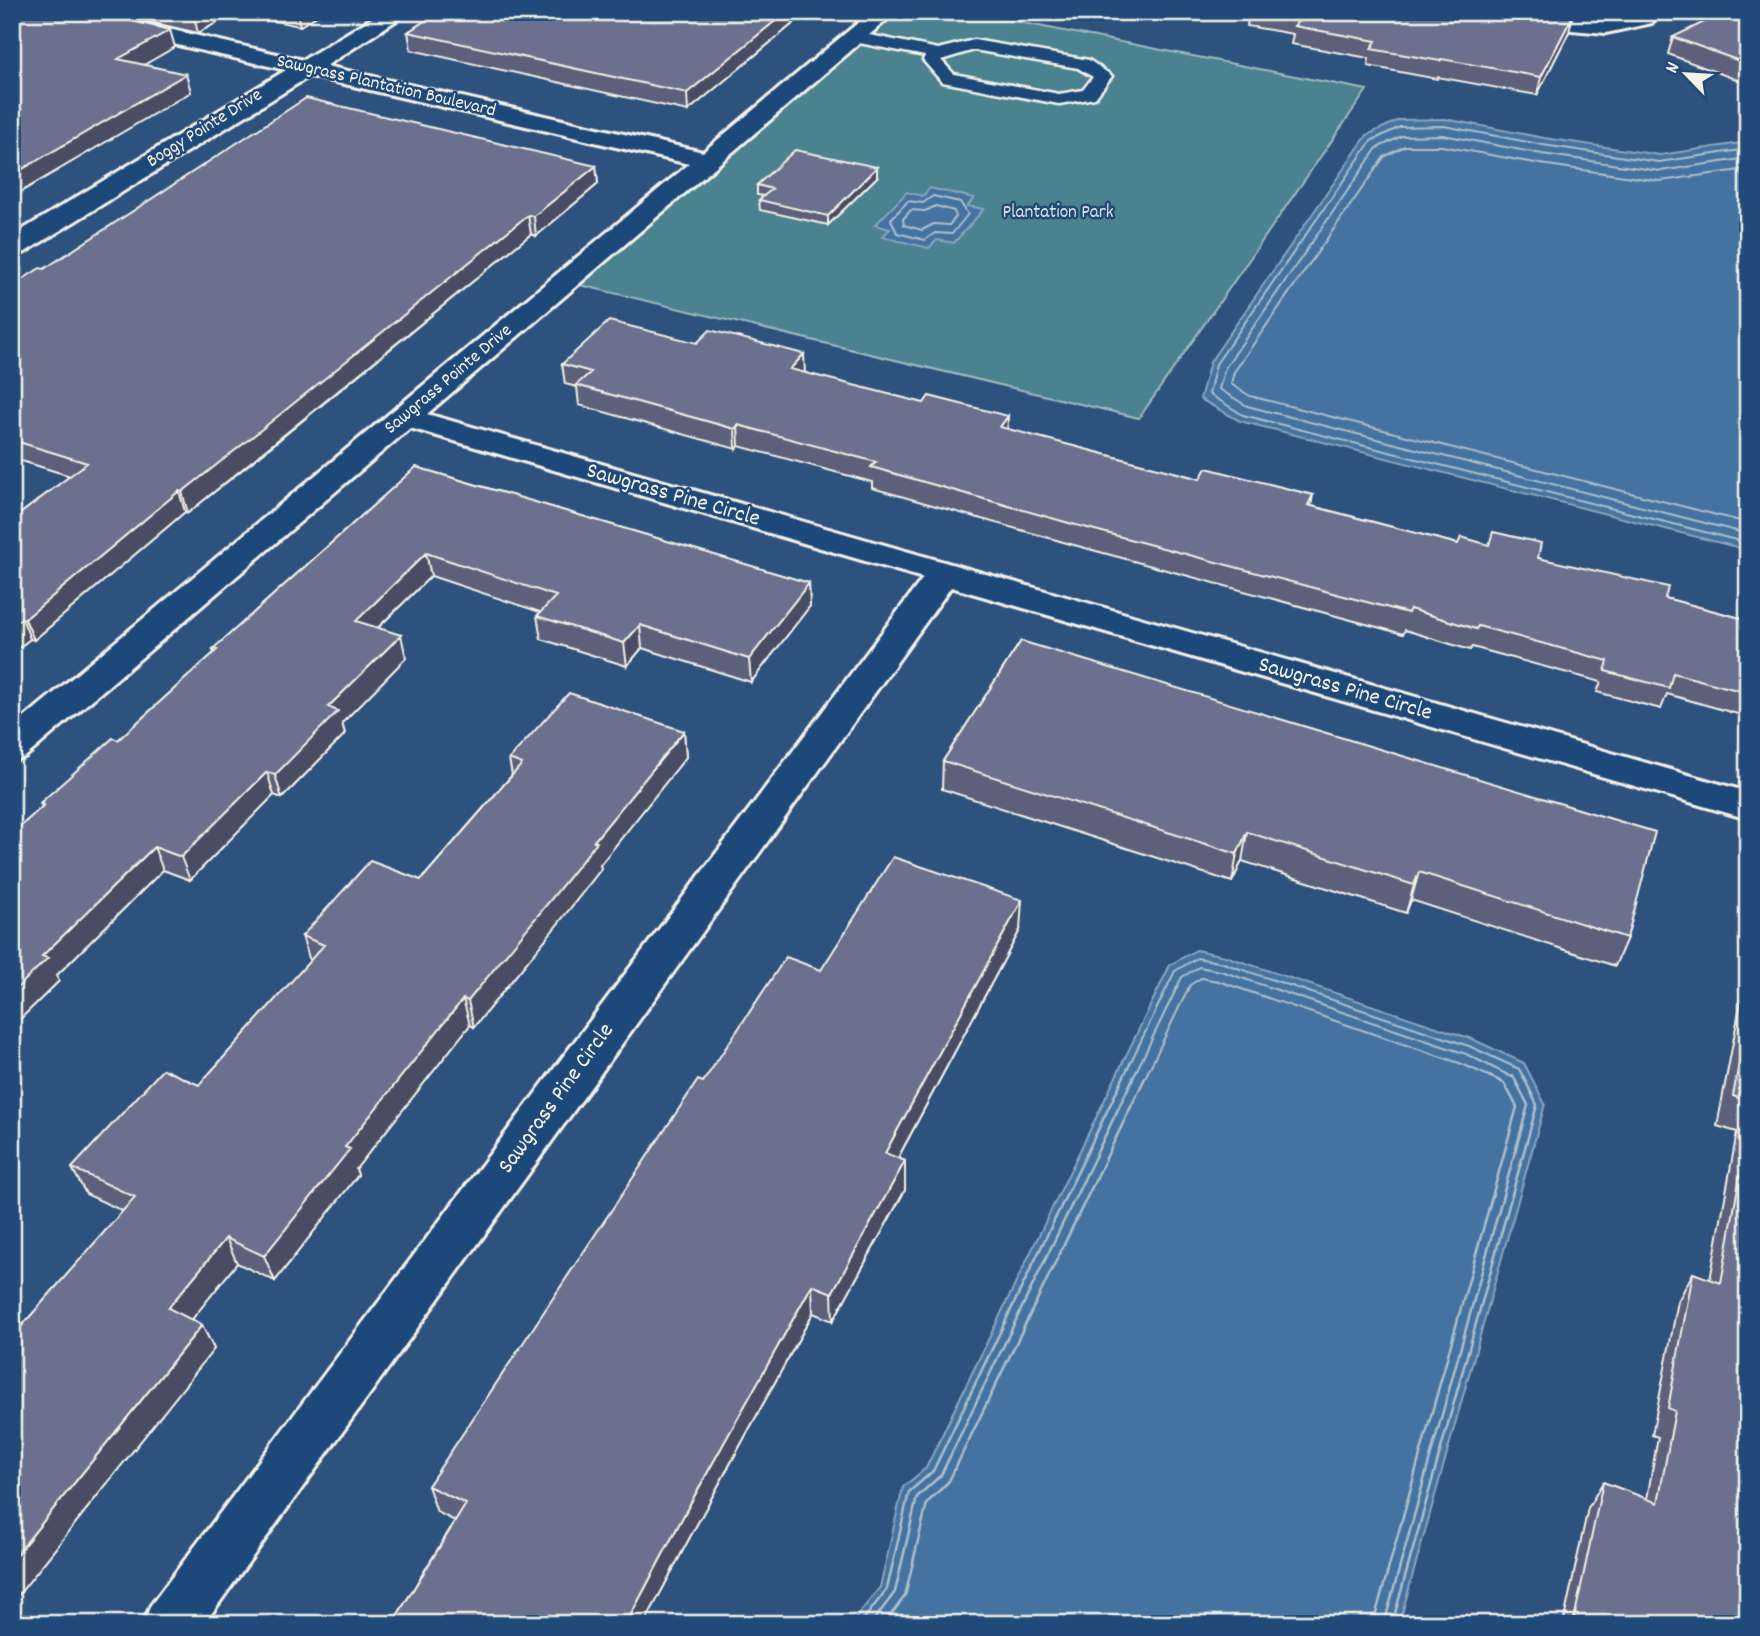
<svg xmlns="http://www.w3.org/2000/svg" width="1760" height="1636" viewBox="0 0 1760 1636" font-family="Dekko,sans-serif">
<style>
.green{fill:#4c8290;stroke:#a0babc;stroke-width:2}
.water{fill:#4573a1;stroke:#8ba5bd;stroke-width:2}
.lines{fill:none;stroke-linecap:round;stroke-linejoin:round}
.shore-far1{stroke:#aebfcc;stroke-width:2}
.shore{stroke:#aebfcc;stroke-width:2.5}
.service-casing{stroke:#f4f1e8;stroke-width:5}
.minor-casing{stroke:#f4f1e8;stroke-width:6}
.service{fill:#1f4a7a;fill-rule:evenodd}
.minor{fill:#1f4a7a;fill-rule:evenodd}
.wall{fill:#5b607a;stroke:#f4f1e8;stroke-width:2}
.shaded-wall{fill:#4a4e63;stroke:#f4f1e8;stroke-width:2}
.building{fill:#6a708e;stroke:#f4f1e8;stroke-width:2}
.labels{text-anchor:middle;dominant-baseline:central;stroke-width:5;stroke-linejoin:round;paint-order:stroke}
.far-street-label{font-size:19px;fill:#f4f1e8;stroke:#1f4a7a}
.far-park-label{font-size:19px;fill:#dbe0db;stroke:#1f4a7a}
.street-label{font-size:23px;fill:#f4f1e8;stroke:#1f4a7a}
</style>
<rect width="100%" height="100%" fill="#2e527e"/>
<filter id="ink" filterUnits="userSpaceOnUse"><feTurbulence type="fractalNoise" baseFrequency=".0143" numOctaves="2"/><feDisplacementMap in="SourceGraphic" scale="14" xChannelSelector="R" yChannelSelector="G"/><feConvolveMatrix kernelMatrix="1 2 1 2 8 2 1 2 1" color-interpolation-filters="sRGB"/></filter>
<g filter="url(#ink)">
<path class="green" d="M897 12H967L1367 90 1139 418 580 285Z"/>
<path class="water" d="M1445 119 1544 138 1660 155 1748 142V550L1240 421 1200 399 1210 362 1367 135 1399 120Z
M930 188 974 198 967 206 984 209 954 243 937 240 929 248 882 237 890 229 875 225 907 192 923 196Z
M1196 950 1225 956 1472 1039 1524 1063 1545 1104 1399 1624H851L880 1587 903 1487 926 1468 1170 965Z"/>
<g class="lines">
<path class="shore-far1" d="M1748 149 1659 162 1543 145 1444 126 1400 127 1371 141 1216 364 1209 394 1243 415 1748 543
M1748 158 1660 171 1542 154 1443 135 1402 136 1377 148 1225 368 1219 389 1247 406 1748 534
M1748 169 1660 181 1540 164 1442 146H1405L1384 157 1234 372 1231 384 1250 396 1748 523
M933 196 960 202 968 214 952 234 935 233 925 240 897 233 891 219 908 201 923 203Z
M936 206 954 211 956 217 949 225 934 224 922 230 904 225 903 219 911 210 925 211Z
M1123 1078 1175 971 1197 958 1223 963 1469 1046 1519 1069 1524 1078
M1133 1078 1182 977 1199 967 1221 971 1466 1054 1514 1078
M1145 1078 1190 985 1201 978 1218 981 1462 1064 1493 1078"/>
<path class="shore" d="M860 1624 887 1589 909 1492 933 1471 1124 1076
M871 1624 895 1592 917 1497 941 1475 1134 1076
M884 1624 905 1596 927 1503 949 1481 1146 1076
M1373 1624 1517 1107 1504 1083 1489 1076
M1384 1624 1528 1105 1513 1076
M1392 1624 1537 1105 1523 1076"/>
<defs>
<path id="service" d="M855 32 938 49 974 40 1089 60 1112 76 1095 98 1059 104 948 83 942 82 923 60 925 56 849 41 847 37ZM974 50 1078 68 1093 77 1083 90 1059 94 954 74 941 60Z"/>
<path id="minor" d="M53 12H94L303 60 382 12H409L326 66 703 152 871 12H896L427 414 1748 792V819L951 587 204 1624H143L151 1605 923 578 410 428 25 757 12 761V728L689 164 310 76 22 254 12 256V236L286 70 56 17Z
M1486 12H1536L1606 19 1637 12H1659L1652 23 1606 33 1548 28 1489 17Z"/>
</defs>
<use href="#service" class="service-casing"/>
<use href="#minor" class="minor-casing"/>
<use href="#service" class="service"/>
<use href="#minor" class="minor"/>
</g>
<path class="wall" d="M107 12H323L300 26 234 13 198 33Z
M438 12H807L688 111 411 50 408 32Z
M1249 12H1555L1569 32 1537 95 1438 77 1437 79 1368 66 1369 58 1291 44 1293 34 1247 26Z
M1748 12V84L1668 54 1673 37Z
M596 166 598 184 536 236 531 234 257 458 188 513 185 512 34 640 30 639 12 653V520L70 476 12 458V286L44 269Z
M877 177 828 225 760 210 759 200 764 196 757 195V185Z
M562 364 805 373 1007 429 1200 479 1313 495 1311 506 1458 544 1538 558 1665 598 1748 620V717L1667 694 1661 709 1597 692 1601 682 1472 647 1470 650 1405 630 1403 634 1074 545 872 488V482L739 446 736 449 579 405 577 387 565 384Z
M416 467 809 583 810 606 751 682 642 648 627 666 541 639 537 616 540 612 431 576 378 628 406 658 342 723 345 734 282 798 274 795 190 880 163 870 56 976 59 981 12 1027V834L42 807 40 803 118 740 214 653 213 649Z
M1021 641 1627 938 1615 966 1411 900 1406 913 1242 861 1232 882 942 789 943 761Z
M684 731 686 757 600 865 601 869 557 925 474 1027 470 1025 356 1169 358 1175 275 1281 237 1263 192 1319 202 1325 214 1349 12 1603V1337L123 1211 86 1194 72 1168 199 1085 310 961 302 936 421 880 512 775 509 759Z
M1020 930 898 1158 905 1161V1190L833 1321 813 1313 690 1537 644 1624H392L455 1521 437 1512 428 1486 703 1082 821 970Z
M1748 964V1624H1563L1588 1508 1603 1482 1647 1499 1658 1437 1652 1435 1678 1301 1693 1273 1710 1280 1737 1132 1717 1126Z"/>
<path class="shaded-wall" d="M201 12H234V13L198 33 194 16Z
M297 12H323L300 26Z
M786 12H807L688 111 687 93Z
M1573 15 1569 32 1537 95 1541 77Z
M170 30 175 47 123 77 118 59Z
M186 74 191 92 12 197V175Z
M596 166 598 184 536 236 534 216Z
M877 167V177L828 225V216Z
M528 215 531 234 188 513 182 492Z
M804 354 805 374 790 369Z
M1008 416 1007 437 1000 427Z
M738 425 739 446 736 449 735 429Z
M179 491 185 512 34 640 25 619Z
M426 553 431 576 361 644 356 621Z
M809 583 810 606 751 682 749 659Z
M22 618 30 639 12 653V625Z
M640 625 642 648 627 666 624 643Z
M401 635 406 658 342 723 345 734 282 798 275 775 328 707Z
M684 731 686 757 600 865 601 869 557 925 474 1027 468 1001 594 841Z
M267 772 274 795 190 880 181 857Z
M1247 832 1242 861 1232 882 1237 854Z
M154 847 163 870 56 976 59 981 12 1027V993L42 956Z
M1419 872 1411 900 1406 913 1414 885Z
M1022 900 1020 930 885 1182V1153Z
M463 999 470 1025 356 1169 358 1175 275 1281 264 1256 345 1147Z
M905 1161V1190L833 1321 832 1293Z
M226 1238 237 1263 181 1333 168 1308Z
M812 1285 813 1313 690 1537 644 1624H626L686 1511Z
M202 1325 214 1349 12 1603V1560Z"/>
<path class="building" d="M12 12H93L170 30 118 59 186 74 12 175Z
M177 12H201L194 16Z
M438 12H786L687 93 408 32Z
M1271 12H1555L1573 15 1541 77 1442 59 1440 61 1371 49 1376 41 1294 26 1301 18Z
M1722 12H1748V64L1673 37 1721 14Z
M306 98 596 166 534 216 528 215 252 437 182 492 179 491 25 619 22 618 12 625V520L87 463 12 440V286L40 268 44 269Z
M795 150 877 167 828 216 759 200 772 189 757 185Z
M609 321 697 343 710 330 804 354 790 369 924 403 929 396 1008 416 1000 427 1200 479 1206 468 1313 495 1308 505 1458 544 1461 537 1489 545 1493 532 1541 543 1538 558 1668 587 1665 598 1748 620V693L1673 673 1669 688 1605 671 1608 661 1478 626 1476 629 1410 609 1408 613 1076 525 871 467 876 462 738 425 735 429 576 385 591 372 562 364Z
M416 467 809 583 749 659 640 625 624 643 537 616 556 596 426 553 356 621 401 635 328 707 338 711 275 775 267 772 181 857 154 847 42 956 48 958 12 993V834L44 805 40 803 113 738 118 740 217 650 213 649Z
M1021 641 1655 832 1627 938 1419 872 1414 885 1247 832 1237 854 943 761Z
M569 693 684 731 594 841 597 842 552 898 468 1001 463 999 345 1147 350 1149 264 1256 226 1238 168 1308 202 1325 12 1560V1337L135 1197 72 1168 163 1069 199 1085 324 945 302 936 370 861 421 880 522 764 509 759Z
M893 857 1022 900 885 1153 905 1161 832 1293 812 1285 686 1511 626 1624H392L466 1504 428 1486 698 1080 703 1082 786 957 821 970Z
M1748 1014V1101L1733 1096Z
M1748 1130V1624H1573L1603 1482 1658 1503 1675 1411 1668 1408 1693 1273 1721 1283Z"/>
</g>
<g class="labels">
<g class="far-street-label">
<text transform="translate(386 87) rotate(13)">Sawgrass Plantation Boulevard</text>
<text transform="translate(205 129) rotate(-32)">Boggy Pointe Drive</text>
<text transform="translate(449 380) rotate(-40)">Sawgrass Pointe Drive</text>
</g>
<g class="far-park-label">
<text x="1058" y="213">Plantation Park</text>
</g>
<g class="street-label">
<text transform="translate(673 496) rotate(16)">Sawgrass Pine Circle</text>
<text transform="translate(1345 690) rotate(16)">Sawgrass Pine Circle</text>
<text transform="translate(557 1099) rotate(-54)">Sawgrass Pine Circle</text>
</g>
</g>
<rect width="1760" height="1636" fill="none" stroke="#1f4a7a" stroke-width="42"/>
<rect x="21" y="21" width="1718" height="1594" fill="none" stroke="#f4f1e8" stroke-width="2.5" filter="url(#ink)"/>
<g transform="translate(1686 74) rotate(295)" stroke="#1f4a7a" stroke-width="5" paint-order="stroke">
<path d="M0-5L12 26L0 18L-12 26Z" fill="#f4f1e8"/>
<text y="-10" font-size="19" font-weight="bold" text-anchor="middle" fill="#f4f1e8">N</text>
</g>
</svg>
